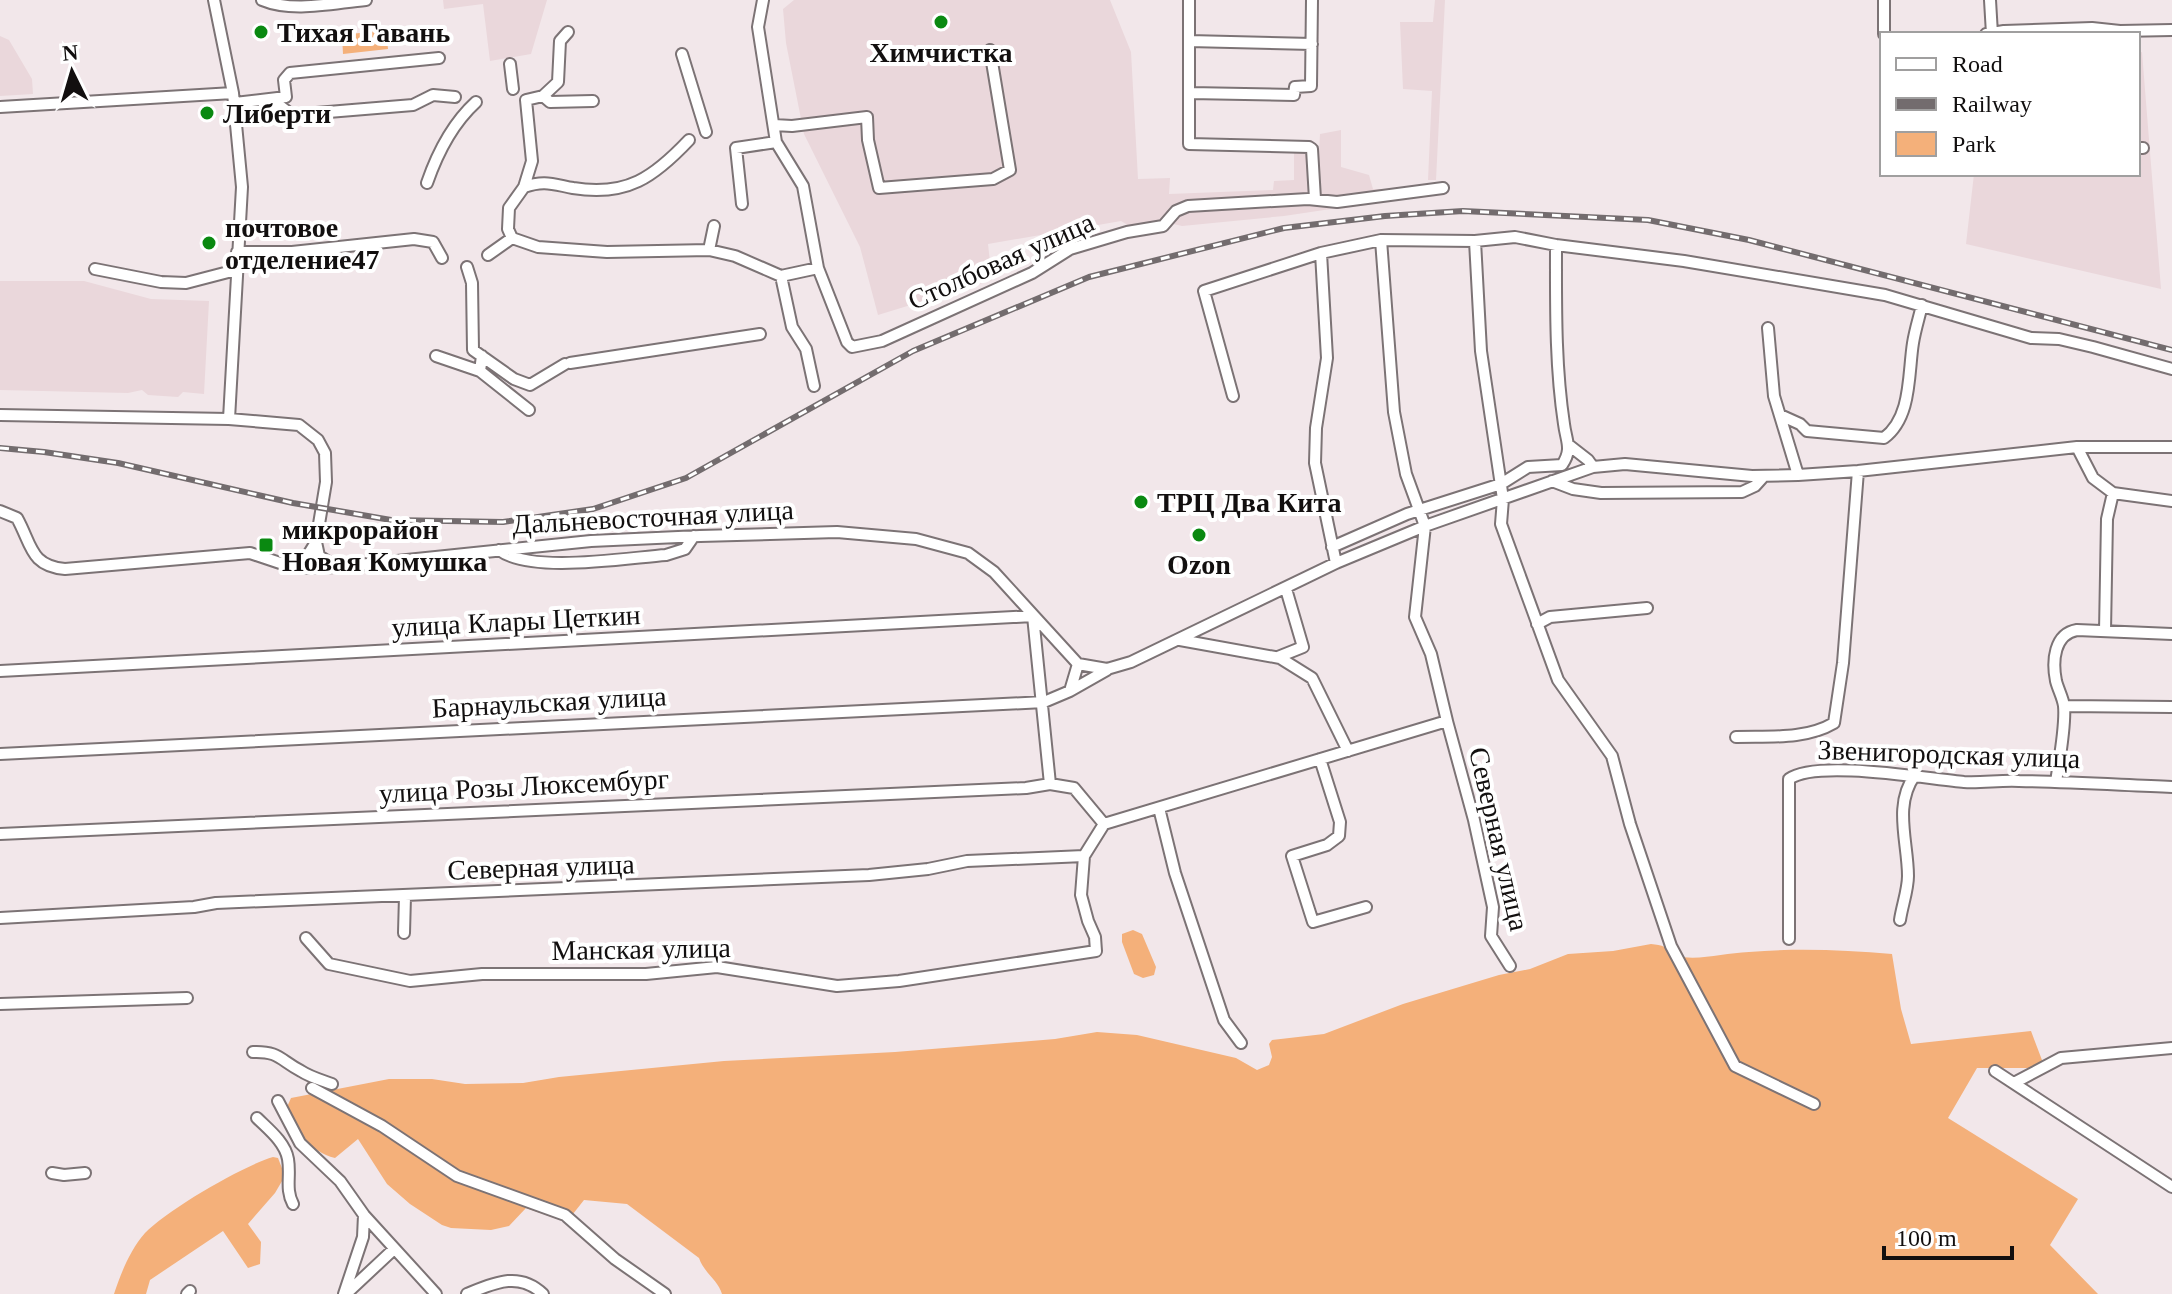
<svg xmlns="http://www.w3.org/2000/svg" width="2172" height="1294" viewBox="0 0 2172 1294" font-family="Georgia,serif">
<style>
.built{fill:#ead7db}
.green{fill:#f4b07a}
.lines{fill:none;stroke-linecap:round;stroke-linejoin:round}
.minor-casing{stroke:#7c7375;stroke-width:14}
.minor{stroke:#fff;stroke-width:10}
.rail-casing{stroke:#736c6e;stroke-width:6}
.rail{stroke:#fff;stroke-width:3;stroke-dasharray:9;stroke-linecap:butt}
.poi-dot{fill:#0a8911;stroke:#fff;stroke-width:3}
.labels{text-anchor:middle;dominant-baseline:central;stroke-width:8;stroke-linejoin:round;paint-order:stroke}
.poi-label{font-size:28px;font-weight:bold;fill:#120f0f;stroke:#fff;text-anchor:start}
.street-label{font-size:28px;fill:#120f0f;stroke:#fff}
</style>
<rect width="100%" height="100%" fill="#f2e7ea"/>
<path class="built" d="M443 0H547L531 54 490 61 483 4 444 9Z
M794 0H1110L1131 52 1138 179 1170 178 1169 194 1273 190 1274 181 1294 180V152H1319L1320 134 1341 130V167L1369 175 1373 189H1390L1391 200 1284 216 1182 226 1165 222 1131 227 1121 221 988 244 992 280 878 315 860 247 804 134 786 43 783 9Z
M1435 0H1445L1436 180H1428L1432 91 1403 89 1400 22H1433Z
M0 36 9 40 32 79 33 94 0 96Z
M2142 52 2161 289 1966 244 1974 174H2138V53Z
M0 281H84L151 299 209 301 204 394 183 392 178 397 148 395 142 390 128 393 0 390Z"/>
<path class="green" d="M386 30 388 49 343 54 342 35Z
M1133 930 1142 934 1156 967 1154 975 1143 978 1134 974 1122 942V934Z
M1651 944C1662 945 1668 947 1675 956 1700 961 1724 953 1749 952 1796 948 1845 950 1892 954L1901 1009 1911 1044 2031 1031 2045 1068H1977L1948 1118 2078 1199 2050 1245 2098 1294H722C718 1280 704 1273 699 1258L627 1204 584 1200 569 1219 563 1221 526 1208 509 1226 491 1230 451 1228 442 1225 410 1204 387 1184 358 1139 335 1158C310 1152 296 1130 287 1107L291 1098 389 1079H432L465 1084 523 1083 559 1077 724 1061 895 1052 1055 1039 1097 1032 1137 1035 1236 1058 1257 1070 1269 1065 1272 1057 1269 1044 1272 1040 1324 1034 1403 1004 1499 975 1530 969 1568 954 1613 951Z
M273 1157 278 1158 285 1176 275 1193 248 1224 261 1242 260 1264 248 1268 223 1231 150 1280 146 1294H114C121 1273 130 1250 145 1233 167 1210 242 1166 273 1157Z"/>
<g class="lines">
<defs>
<path id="minor" d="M214 0 233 93 242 187 229 419
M262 0C293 13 333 3 366 0
M1189 0V144L1309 147 1312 149 1315 199
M1990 0 1992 34
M568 32 560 41 558 82 543 96 526 100 532 161 524 187 509 208 508 229 512 238 538 247 607 252 709 250 735 256 781 276 818 268
M1884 34V0
M1986 34 2004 31 2092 28 2120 31 2172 30
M1189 41 1312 44
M682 54 706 132
M510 64 513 89
M1190 93 1294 95 1295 87 1311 86 1312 0
M543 96 550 102 593 101
M271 99 292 115 413 105 433 95 455 97
M235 103 286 97 284 80 290 73 439 58
M0 107 233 93
M774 125 792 126 867 117 868 140 879 188 993 179 1010 170 990 50
M776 142 803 186 818 268 847 342 852 347 882 341 1032 273 1070 249 1127 232 1163 226 1176 211 1188 206 1308 199 1337 202 1443 188
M2138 148H2143
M427 183C437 154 453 123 476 102
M524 187C544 180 552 184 573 188 627 197 654 177 689 140
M742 204 736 148 776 142 758 27 763 0
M1475 241 1481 351 1503 499 1501 524 1558 680 1612 756 1630 824 1671 946 1735 1066 1814 1104
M709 250 714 226
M237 252H292L414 239 433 242 442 258
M1321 253 1327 358 1316 428 1315 463 1336 563
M488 255 512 238
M467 267 472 283 473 350 514 379 530 385 565 364
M95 269 161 282 186 283 236 270
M781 276 792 327 806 349 814 386
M1768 328 1774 396 1798 475
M436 356 480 371
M482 356 480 371 529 410
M570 363 760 334
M1233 396 1204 291 1321 253 1381 240 1475 241 1515 237 1556 245 1684 261 1885 295 2031 338 2059 339 2093 347 2172 369
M0 415 229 419 299 425 318 440 325 453 326 482 316 542 319 556 333 565
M1780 415 1800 424 1807 431 1884 438C1912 417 1908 374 1913 343 1915 330 1919 318 1922 305
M1570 446 1588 460 1593 467
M2077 447 2093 478 2113 493 2172 501
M1552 481 1573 489 1601 493 1742 492 1755 486 1764 476
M0 511 17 518C32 545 30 566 65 569L250 553 295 568 339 567 591 541 700 536 837 532 916 539 968 553 994 572 1078 664 1107 669 1131 662 1336 563 1425 526 1593 467 1625 464 1752 476 1798 475 1858 471 2077 447H2172
M1332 547 1407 514 1501 484 1528 467 1562 465C1573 449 1566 441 1564 424 1555 365 1556 304 1556 245
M499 550C531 574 625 558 666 555L685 549 694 536
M295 568 308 555 316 542
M1537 624 1550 617 1647 608
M2105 631 2107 519 2113 493
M1180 640 1280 658 1312 678 1348 751
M1278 657 1303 647 1286 589
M0 671 1033 616 1050 784 1074 788 1104 824 1084 856 1081 895 1088 921 1095 937 1096 951 899 981 837 986 717 967 646 974H482L410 981 329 964 306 938
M1070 691 1107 670
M2064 706 2172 707
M1447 721 1474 820 1493 907 1491 936 1510 966
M1736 737C1769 736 1805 740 1834 723L1843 663 1858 471
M0 754 1044 702 1070 691 1078 664
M1320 759 1340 822 1339 836 1327 845 1292 856 1313 922 1366 907
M2056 782C2059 761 2066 726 2064 706 2063 698 2058 689 2056 681 2052 661 2054 634 2077 630L2172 634
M1159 808 1175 873 1224 1020 1241 1043
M1104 824 1447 721 1431 654 1415 617 1425 526 1406 474 1394 412 1381 240
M0 834 1026 788 1050 784
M0 918 194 907 216 903 869 875 928 869 967 861 1084 856
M1900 920C1902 906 1908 890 1908 876 1908 842 1893 805 1915 775
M404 933 405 896
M1789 939V779C1817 759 1928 779 1964 782 1982 783 2001 780 2019 781 2070 782 2121 785 2172 787
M0 1004 187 998
M253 1052C279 1051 280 1060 301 1071 310 1077 321 1080 332 1084
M1995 1071 2172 1187
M2014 1083 2061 1058 2172 1048
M312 1088 382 1126 457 1176 565 1215 615 1259 665 1294
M278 1101 300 1143 340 1181 364 1215 436 1294
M257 1118C268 1129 285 1142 288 1159 291 1176 285 1189 293 1204
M52 1173 64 1175 85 1173
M347 1293 394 1249
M187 1294 190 1291
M344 1294 363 1237 364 1215
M467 1294C494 1283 519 1271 543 1294"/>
</defs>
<use href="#minor" class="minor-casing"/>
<use href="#minor" class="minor"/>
<defs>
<path id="rail" d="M0 448 44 452 118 463 293 503 391 520 503 522 593 509 686 478 913 351 1089 277 1284 228 1385 216 1463 211 1648 220 1749 240 2172 350"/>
</defs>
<use href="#rail" class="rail-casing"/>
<use href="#rail" class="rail"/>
</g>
<g class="poi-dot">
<circle cx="941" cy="22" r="8"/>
<circle cx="261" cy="32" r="8"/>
<circle cx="207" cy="113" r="8"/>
<circle cx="209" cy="243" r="8"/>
<circle cx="1141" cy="502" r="8"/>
<circle cx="1199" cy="535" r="8"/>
<rect x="258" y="537" width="16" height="16" rx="4"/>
</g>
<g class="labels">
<g class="poi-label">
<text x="277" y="32">Тихая Гавань</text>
<text x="941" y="52" text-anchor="middle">Химчистка</text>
<text x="223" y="113">Либерти</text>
<text x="225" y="227">почтовое<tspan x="225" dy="32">отделение47</tspan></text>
<text x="1157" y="502">ТРЦ Два Кита</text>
<text x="282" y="529">микрорайон<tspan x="282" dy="32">Новая Комушка</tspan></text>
<text x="1199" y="564" text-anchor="middle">Ozon</text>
</g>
<g class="street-label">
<text transform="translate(1001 261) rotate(-24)">Столбовая улица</text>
<text transform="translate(653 517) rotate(-3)">Дальневосточная улица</text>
<text transform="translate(516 621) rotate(-3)">улица Клары Цеткин</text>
<text transform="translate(549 702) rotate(-3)">Барнаульская улица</text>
<text transform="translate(1949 754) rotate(2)">Звенигородская улица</text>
<text transform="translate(524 786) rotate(-3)">улица Розы Люксембург</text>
<text transform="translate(1499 839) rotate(77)">Северная улица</text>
<text transform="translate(541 867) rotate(-2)">Северная улица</text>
<text transform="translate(641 949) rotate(-1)">Манская улица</text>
</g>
</g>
<rect x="1880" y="32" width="260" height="144" fill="#ffffff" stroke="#a09f9f" stroke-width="2"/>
<rect x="1896" y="58" width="40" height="12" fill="#ffffff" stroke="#a09f9f" stroke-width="2"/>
<text x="1952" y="72" font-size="24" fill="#120f0f">Road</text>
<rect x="1896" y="98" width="40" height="12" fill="#736c6e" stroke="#a09f9f" stroke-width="2"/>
<text x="1952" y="112" font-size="24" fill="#120f0f">Railway</text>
<rect x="1896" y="132" width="40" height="24" fill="#f4b07a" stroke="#a09f9f" stroke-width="2"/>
<text x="1952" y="152" font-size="24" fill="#120f0f">Park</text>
<g transform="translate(72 72) rotate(355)" stroke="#ffffff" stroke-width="6" paint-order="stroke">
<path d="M0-6L14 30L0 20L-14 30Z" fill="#120f0f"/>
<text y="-12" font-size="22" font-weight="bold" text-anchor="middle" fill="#120f0f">N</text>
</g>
<path d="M1884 1246v12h128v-12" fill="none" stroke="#120f0f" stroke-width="4"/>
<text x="1896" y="1246" font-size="24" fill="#120f0f" stroke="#ffffff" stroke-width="6" paint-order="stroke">100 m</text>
</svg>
